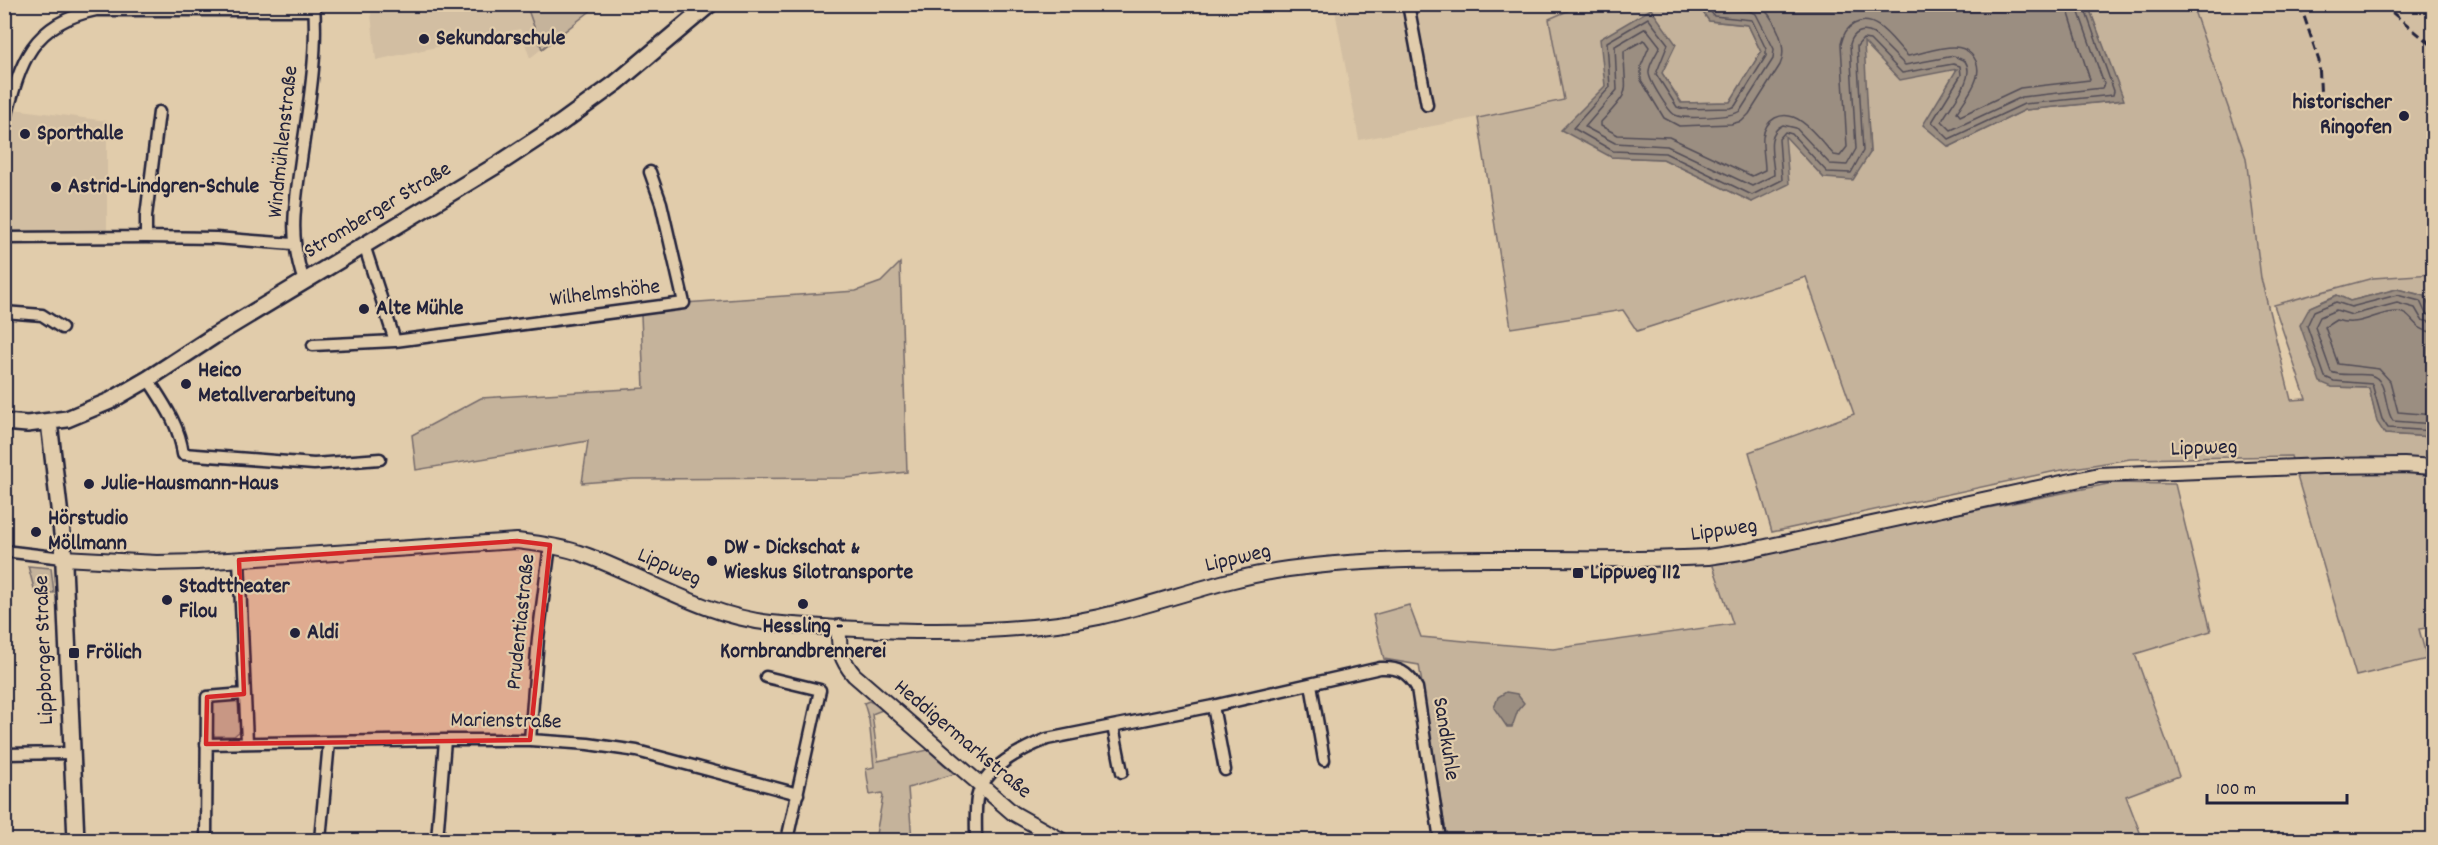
<svg xmlns="http://www.w3.org/2000/svg" width="2438" height="845" viewBox="0 0 2438 845" font-family="Dekko,sans-serif">
<style>
.built{fill:#d2bea2}
.green{fill:#c5b39b;stroke:#746a6b;stroke-width:1.5}
.water{fill:#9b8e81;stroke:#6b6365;stroke-width:1.5}
.lines{fill:none;stroke-linecap:round;stroke-linejoin:round}
.shore{stroke:#524d57;stroke-width:1.5}
.minor-casing{stroke:#22223b;stroke-width:15}
.tertiary-casing{stroke:#22223b;stroke-width:18}
.secondary-casing{stroke:#22223b;stroke-width:20}
.minor{stroke:#e1ccab;stroke-width:10}
.tertiary{stroke:#e1ccab;stroke-width:14}
.secondary{stroke:#e1ccab;stroke-width:15}
.rail{stroke:#22223b;stroke-width:3;stroke-dasharray:9 4.5;stroke-linecap:butt}
.marked{fill:#d62828;fill-opacity:0.2;stroke:#d62828;stroke-width:4.5;stroke-linejoin:round}
.poi-dot{fill:#22223b;stroke:#e1ccab;stroke-width:2}
.labels{text-anchor:middle;dominant-baseline:central;stroke-width:4.5;stroke-linejoin:round;paint-order:stroke}
.poi-label{font-size:22px;font-weight:bold;fill:#22223b;stroke:#e1ccab;text-anchor:start}
.street-label{font-size:22px;fill:#22223b;stroke:#e1ccab}
</style>
<rect width="100%" height="100%" fill="#e1ccab"/>
<filter id="ink" filterUnits="userSpaceOnUse"><feTurbulence type="fractalNoise" baseFrequency=".0167" numOctaves="2"/><feDisplacementMap in="SourceGraphic" scale="12" xChannelSelector="R" yChannelSelector="G"/><feConvolveMatrix kernelMatrix="1 2 1 2 8 2 1 2 1" color-interpolation-filters="sRGB"/></filter>
<g filter="url(#ink)">
<path class="built" d="M370 5H598L530 58 520 29 376 60Z
M1334 5H1581L1549 19 1564 101 1359 140Z
M2192 5H2433V274L2373 278 2264 308 2246 158Z
M13 109 107 121V234L5 235V140Z"/>
<path class="green" d="M530 5V4L598 5 542 49 527 7Z
M1581 5H1698L1709 21 1748 25 1761 52 1730 102 1682 103 1662 73 1605 86 1611 157 1663 159 1752 202 1785 135 1824 178 1870 153 1863 42 1957 69 1949 147 2025 110 2123 100 2088 5H2192L2246 158 2261 278 2291 400 2306 399 2274 305 2373 278 2433 274V316L2425 296 2397 289 2350 301 2337 295 2310 307 2332 387 2369 388 2377 421 2385 434 2433 437V460L2363 457 2374 469 2433 472V627L2419 629 2427 659 2356 676 2291 456 2130 459 2056 471 1772 532 1749 452 1854 414 1806 277 1637 331 1623 310 1511 328 1478 118 1564 100 1549 19Z
M900 263 907 472 846 478 633 479 582 483 588 441 416 470 412 435 481 398 644 388 641 315 684 303 856 291 881 282Z
M2113 483 2175 484 2211 631 2135 654 2179 776 2126 796 2143 840H1447L1419 665 1384 659 1373 615 1409 605 1421 637 1553 649 1733 624 1712 563Z
M28 566 51 568 54 593 35 592Z
M230 698 238 702 240 731 234 736H215L212 733V703L216 700Z
M869 701 885 709 872 714 878 761 928 750 954 774 908 788 912 840H875L883 796 882 793 870 795 866 769 874 767 869 720 864 703Z"/>
<path class="water" d="M1698 5H2088L2124 100 2025 110 1949 147 1923 125 1957 69 1900 80 1864 42 1870 153 1853 180 1824 178 1785 136 1789 184 1752 202 1663 159 1611 157 1561 130 1605 86 1600 39 1651 9 1676 44 1662 73 1681 103 1730 102 1761 52 1748 25 1709 21Z
M2397 289 2425 296 2433 316V437L2385 434 2377 422 2369 388 2332 387 2320 382 2300 325 2310 307 2337 295 2350 301Z
M1506 692 1517 694 1524 703 1518 710 1512 727H1507L1494 708 1498 697Z"/>
<g class="lines">
<path class="shore" d="M1705 4 1714 16 1752 20 1766 49V56L1735 106 1730 108 1683 109 1677 107 1656 74 1668 44 1648 18 1607 42 1610 87 1573 128 1613 151 1665 153 1752 195 1782 180 1779 139 1785 132 1792 134 1827 172 1851 173 1863 151 1857 46 1863 39 1870 40 1902 73 1953 64 1960 66 1961 75 1932 122 1949 139 2024 104 2113 95 2114 91 2083 4
M1714 4 1718 8 1749 11 1756 14 1774 49 1773 59 1740 111C1732 117 1684 120 1675 115 1668 111 1648 79 1649 72 1649 63 1657 54 1660 46L1646 28 1615 46 1617 90 1585 127 1615 143 1667 146 1752 186 1774 175C1774 159 1764 133 1783 125L1796 128 1830 164 1847 165 1856 149 1850 44C1853 32 1863 28 1874 34L1905 65 1954 56 1965 61C1977 78 1950 105 1942 121L1951 130 2022 97 2102 88 2104 84 2076 4
M1757 4C1774 14 1789 47 1780 65L1749 114 1742 121 1731 124 1679 126 1664 118 1641 80V66L1649 47 1644 40 1624 51C1624 96 1634 87 1601 122V126L1618 135 1669 137 1752 176 1765 170C1765 159 1762 148 1763 137 1764 129 1768 122 1775 118 1799 106 1820 141 1834 155L1840 156 1847 147 1841 44C1843 35 1846 28 1854 24 1877 12 1894 43 1908 56 1923 53 1939 47 1954 47 1961 47 1967 50 1971 54 1989 72 1967 96 1957 112L1960 116 2020 88 2090 80 2066 4
M2434 316 2426 314 2420 301 2397 295 2351 307 2336 302 2314 311 2307 326 2325 377 2334 381 2372 384 2382 419 2388 428 2434 431
M2434 323 2422 320 2415 308 2397 303 2352 315 2336 310 2320 317 2315 327 2331 372C2343 377 2358 373 2370 375 2389 379 2383 408 2393 421L2434 424
M2434 332C2413 332 2413 312 2397 312 2374 312 2361 328 2336 320L2325 327 2338 364 2379 369 2390 381 2398 412 2434 415"/>
<defs>
<path id="minor" d="M1408 4 1427 105
M4 125C20 66 28 24 96 10H314
M146 237V216L159 112
M4 238 146 237 216 238 293 244
M364 245 395 341
M304 281C288 237 295 205 301 160 308 109 318 56 314 5
M4 312 42 315 62 328
M313 345 395 341 684 303 661 203 650 172
M148 379C164 404 179 424 183 454L314 464 380 459
M4 551 63 558
M239 560 247 742
M766 677 820 690 787 840
M1311 684 1324 760
M1213 706 1225 770
M1113 726 1122 772
M530 740 538 638 550 545
M206 744 445 740H530L588 744 637 751 798 794
M4 754 71 753
M206 840 207 697 244 694
M320 840 329 742
M437 840 445 740
M976 840C976 827 975 811 977 798 984 767 1022 749 1047 739L1213 706 1380 668C1398 667 1408 672 1417 688L1440 840"/>
<path id="tertiary" d="M63 558 157 563 197 562 517 541C541 544 565 547 588 556 649 579 705 616 771 623 872 632 1000 638 1099 617 1162 603 1223 578 1288 569 1427 551 1568 564 1708 557L1747 551 2099 475 2323 466 2404 465 2434 467
M839 627C838 647 841 660 854 675L1013 813 1061 840"/>
<path id="secondary" d="M4 422 27 424 67 419 110 401 148 379 214 336 497 165 561 123 616 83 710 4
M49 422 63 542 76 840"/>
</defs>
<use href="#minor" class="minor-casing"/>
<use href="#tertiary" class="tertiary-casing"/>
<use href="#secondary" class="secondary-casing"/>
<use href="#minor" class="minor"/>
<use href="#tertiary" class="tertiary"/>
<use href="#secondary" class="secondary"/>
<path class="rail" d="M2300 4 2319 61 2321 102
M2382 4 2434 47"/>
</g>
</g>
<path class="marked" d="M517 541 550 545 530 740 206 744 207 697 244 694 239 560Z"/>
<g class="poi-dot">
<circle cx="424" cy="39" r="6"/>
<circle cx="2404" cy="116" r="6"/>
<circle cx="25" cy="134" r="6"/>
<circle cx="56" cy="187" r="6"/>
<circle cx="364" cy="309" r="6"/>
<circle cx="186" cy="384" r="6"/>
<circle cx="89" cy="484" r="6"/>
<circle cx="36" cy="532" r="6"/>
<circle cx="712" cy="561" r="6"/>
<rect x="1572" y="567" width="12" height="12" rx="3"/>
<circle cx="167" cy="600" r="6"/>
<circle cx="803" cy="604" r="6"/>
<circle cx="295" cy="633" r="6"/>
<rect x="68" y="647" width="12" height="12" rx="3"/>
</g>
<g class="labels">
<g class="poi-label">
<text x="436" y="39">Sekundarschule</text>
<text x="2392" y="103" text-anchor="end">historischer<tspan x="2392" dy="25">Ringofen</tspan></text>
<text x="37" y="134">Sporthalle</text>
<text x="68" y="187">Astrid-Lindgren-Schule</text>
<text x="376" y="309">Alte Mühle</text>
<text x="198" y="371">Heico<tspan x="198" dy="25">Metallverarbeitung</tspan></text>
<text x="101" y="484">Julie-Hausmann-Haus</text>
<text x="48" y="519">Hörstudio<tspan x="48" dy="25">Möllmann</tspan></text>
<text x="724" y="548">DW - Dickschat &amp;<tspan x="724" dy="25">Wieskus Silotransporte</tspan></text>
<text x="1590" y="573">Lippweg 112</text>
<text x="179" y="587">Stadttheater<tspan x="179" dy="25">Filou</tspan></text>
<text x="803" y="627" text-anchor="middle">Hessling -<tspan x="803" dy="25">Kornbrandbrennerei</tspan></text>
<text x="307" y="633">Aldi</text>
<text x="86" y="653">Frölich</text>
</g>
<g class="street-label">
<text transform="translate(284 142) rotate(-84)">Windmühlenstraße</text>
<text transform="translate(378 211) rotate(-31)">Stromberger Straße</text>
<text transform="translate(605 294) rotate(-7)">Wilhelmshöhe</text>
<text transform="translate(2204 449) rotate(-2)">Lippweg</text>
<text transform="translate(1724 531) rotate(-8)">Lippweg</text>
<text transform="translate(1238 559) rotate(-13)">Lippweg</text>
<text transform="translate(669 568) rotate(23)">Lippweg</text>
<text transform="translate(522 622) rotate(-84)">Prudentiastraße</text>
<text transform="translate(45 650) rotate(-92)">Lippborger Straße</text>
<text transform="translate(506 722) rotate(1)">Marienstraße</text>
<text transform="translate(1445 739) rotate(81)">Sandkuhle</text>
<text transform="translate(962 740) rotate(40)">Heddigermarkstraße</text>
</g>
</g>
<rect width="2438" height="845" fill="none" stroke="#e1ccab" stroke-width="24"/>
<rect x="12" y="12" width="2414" height="821" fill="none" stroke="#22223b" stroke-width="2" filter="url(#ink)"/>
<path d="M2207 794v9h140v-9" fill="none" stroke="#22223b" stroke-width="3"/>
<text x="2216" y="794" font-size="18" fill="#22223b" stroke="#e1ccab" stroke-width="4.5" paint-order="stroke">100 m</text>
</svg>
